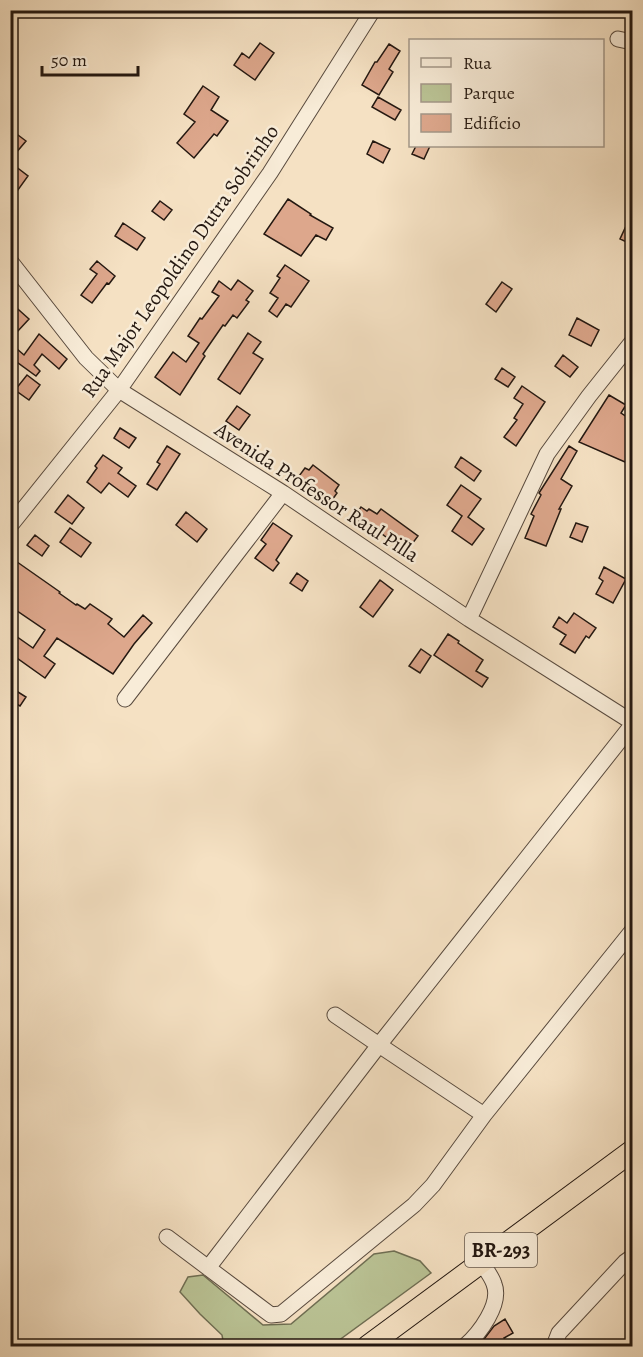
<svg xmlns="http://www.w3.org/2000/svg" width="643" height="1357" viewBox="0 0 643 1357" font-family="Alegreya,serif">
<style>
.green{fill:#bac395;stroke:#6f6e53;stroke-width:1.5}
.building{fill:#dda78c;stroke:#241811;stroke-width:1.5}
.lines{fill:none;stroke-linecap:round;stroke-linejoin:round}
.minor-casing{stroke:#584a3e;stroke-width:17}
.highway-casing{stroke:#241811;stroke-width:23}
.minor{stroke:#f8ecd8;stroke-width:15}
.highway{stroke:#f5e1c3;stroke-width:21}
.labels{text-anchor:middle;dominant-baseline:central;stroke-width:5;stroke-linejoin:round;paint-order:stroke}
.shield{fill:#f8ecd8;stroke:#64584d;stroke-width:1.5}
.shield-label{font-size:20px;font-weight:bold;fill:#241811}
.street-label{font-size:21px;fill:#241811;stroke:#f8ecd8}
</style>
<rect width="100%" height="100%" fill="#f5e1c3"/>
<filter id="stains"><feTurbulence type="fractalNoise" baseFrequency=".00333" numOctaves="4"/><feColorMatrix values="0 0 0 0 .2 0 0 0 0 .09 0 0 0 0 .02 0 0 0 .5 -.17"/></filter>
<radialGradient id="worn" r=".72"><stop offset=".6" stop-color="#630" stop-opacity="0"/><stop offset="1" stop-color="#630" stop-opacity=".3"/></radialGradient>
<path class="green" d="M394 1251 420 1261 431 1273 331 1346H224L222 1335 200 1314 180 1292 188 1277 203 1275 263 1325 291 1324 374 1254Z"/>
<path class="building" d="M260 43 274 53 255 80 234 65 242 53 249 58Z
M389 44 400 51 389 69 393 72 379 95 362 85 375 62H377Z
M203 86 219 97 211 110 228 121 217 136 214 134 194 158 177 143 195 122 184 114Z
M378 97 401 110 395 120 372 107Z
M10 129 26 141 10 160Z
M373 141 390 149 383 163 367 154Z
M416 146H430L424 159 412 154Z
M15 166 28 176 10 201V172Z
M288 199 311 214 310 215 333 228 326 240 316 235 301 256 264 234Z
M160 201 172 210 164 220 152 211Z
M633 211V245L620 239Z
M123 223 145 238 137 250 115 236Z
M97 261 115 276 109 284 107 283 92 303 81 295 97 274 90 269Z
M285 265 309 281 291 307 286 304 277 317 269 311 278 298 270 293 280 278 277 276Z
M238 280 253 291 246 300 249 302 237 318 233 315 225 326 223 325 203 354 205 356 180 395 155 377 173 352 186 362 199 343 188 336 200 318 202 319 219 296 212 292 219 281 231 290Z
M502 282 512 289 496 312 486 304Z
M10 302 29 319 17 332 10 326Z
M577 318 599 330 591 346 569 335Z
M248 333 261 342 253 353 263 359 240 394 218 379Z
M39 334 67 359 59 369 42 354 34 365 40 371 36 376 10 357V343L24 355Z
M563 355 578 367 570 377 555 366Z
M502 368 515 377 508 387 495 379Z
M27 375 40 385 29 400 15 390Z
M522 386 545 402 516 446 504 437 517 420 514 418 523 404 514 398Z
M609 395 626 405 621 413 633 421V446L625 462 579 442Z
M237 406 250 415 239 430 226 421Z
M120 428 136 438 129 448 114 438Z
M167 446 180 454 157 490 147 484 160 464 157 462Z
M569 446 577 451 561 479 572 486 559 509H561L546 546 525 538 534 516 531 514 541 495 539 493Z
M103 455 122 468 118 473 136 486 128 497 109 483 101 493 87 482 97 468 95 466Z
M461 457 481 471 474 481 455 467Z
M313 465 339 485 335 491 337 493 330 503 318 495 320 492 299 476 305 468 309 470Z
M461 485 481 499 468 517 484 529 472 545 452 531 462 516 447 505Z
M68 495 84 508 72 524 55 512Z
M361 507 367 511 369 509 377 514 381 509 418 536 406 552 370 525 367 528 358 522 360 520 355 516Z
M186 512 207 529 197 542 176 525Z
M273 523 292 536 276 560 279 563 273 571 255 558 266 544 261 540Z
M576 523 588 527 582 542 570 537Z
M70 528 91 543 81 557 60 542Z
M35 535 49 546 42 556 27 545Z
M10 557 60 592 59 593 76 605 77 604 85 609 90 604 112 619 108 624 124 637 143 615 152 623 134 644 113 674 57 638 44 656 55 664 45 678 10 653V632L33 648 45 630 10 606Z
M604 567 626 579 613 603 596 594 603 581 599 578Z
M297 573 308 581 302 591 290 583Z
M380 580 393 590 373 617 360 607Z
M574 613 596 628 589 638 586 636 575 653 560 644 566 635 553 627 559 617 567 623Z
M448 634 459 641 458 643 483 660 476 671 488 678 482 687 434 655Z
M421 649 431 656 420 673 409 666Z
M10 687 26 697 20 706 10 700Z
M505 1319 513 1333 504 1338 507 1342 499 1347H478L494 1326Z"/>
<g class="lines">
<defs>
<path id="minor" d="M618 39 632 42
M10 261 86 358 119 390 283 493 469 619 632 722
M10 526 119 390 270 173 373 10
M469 619 547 454 589 396 632 342
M125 699 283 493
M335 1015 379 1045 484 1115
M167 1237 271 1315 281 1314 414 1205 433 1185 484 1115 632 931
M208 1268 379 1045 632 725
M465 1346C479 1334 502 1304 494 1284 492 1277 486 1270 482 1263
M554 1346 559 1333 625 1262 632 1257"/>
<path id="highway" d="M368 1346 632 1151"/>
</defs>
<use href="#minor" class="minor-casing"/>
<use href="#highway" class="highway-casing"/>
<use href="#minor" class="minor"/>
<use href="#highway" class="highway"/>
</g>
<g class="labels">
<rect class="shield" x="465" y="1233" width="72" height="34" rx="4.5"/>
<g class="shield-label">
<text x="501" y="1250">BR-293</text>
</g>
<g class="street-label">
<text transform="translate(180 261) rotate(-55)">Rua Major Leopoldino Dutra Sobrinho</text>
<text transform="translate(317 492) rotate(33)">Avenida Professor Raul Pilla</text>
</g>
</g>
<rect width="643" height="1357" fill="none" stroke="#f5e1c3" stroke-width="36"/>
<rect x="12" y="12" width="619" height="1333" fill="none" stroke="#241811" stroke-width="3"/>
<rect x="18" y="18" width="607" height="1321" fill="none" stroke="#241811" stroke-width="1.5"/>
<rect x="409" y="39" width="195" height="108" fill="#f8ecd8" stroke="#a39788" stroke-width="1.5"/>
<rect x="421" y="58" width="30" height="9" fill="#f8ecd8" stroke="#a39788" stroke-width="1.5"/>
<text x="463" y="69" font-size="18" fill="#241811">Rua</text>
<rect x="421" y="84" width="30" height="18" fill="#bac395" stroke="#a39788" stroke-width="1.5"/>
<text x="463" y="99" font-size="18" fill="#241811">Parque</text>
<rect x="421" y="114" width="30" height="18" fill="#dda78c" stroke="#a39788" stroke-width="1.5"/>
<text x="463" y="129" font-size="18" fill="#241811">Edifício</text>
<path d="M42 66v9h96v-9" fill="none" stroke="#241811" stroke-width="3"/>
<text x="51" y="66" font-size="18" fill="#241811" stroke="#f8ecd8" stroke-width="4.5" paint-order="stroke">50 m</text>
<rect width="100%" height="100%" filter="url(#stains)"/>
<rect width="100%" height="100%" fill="url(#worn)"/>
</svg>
